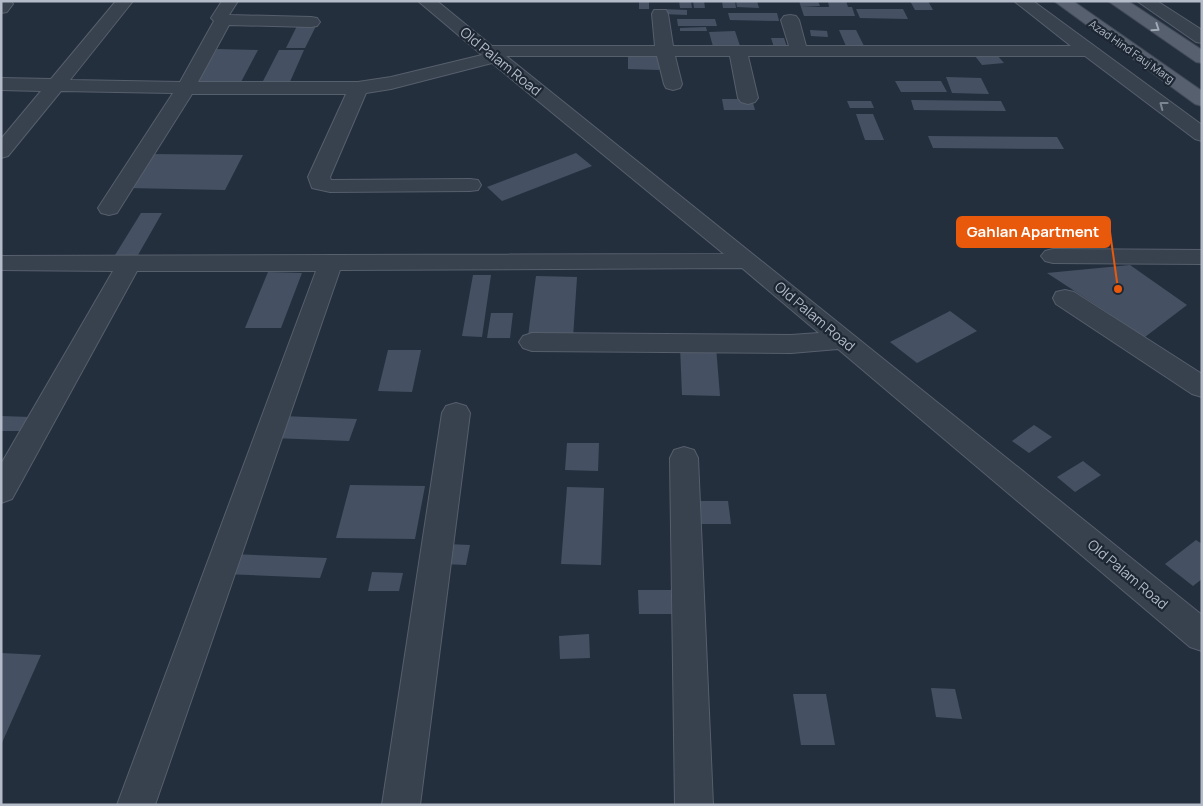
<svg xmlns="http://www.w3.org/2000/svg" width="1203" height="806" viewBox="0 0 1203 806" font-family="Manrope,sans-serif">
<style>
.building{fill:#455162}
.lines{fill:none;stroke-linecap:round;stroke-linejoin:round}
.minor-casing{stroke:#565f6c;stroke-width:2}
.major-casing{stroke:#414a57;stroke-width:2}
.minor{fill:#38414e;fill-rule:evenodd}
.major{fill:#56606e;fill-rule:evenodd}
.oneway{stroke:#a1aab7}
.oneway2{stroke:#7c8592}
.labels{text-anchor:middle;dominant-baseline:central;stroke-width:4.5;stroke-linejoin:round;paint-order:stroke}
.far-street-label{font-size:11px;fill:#b4bcc9;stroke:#1d2633}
.street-label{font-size:14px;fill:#b4bcc9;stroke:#1d2633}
.leader{fill:none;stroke:#e8590c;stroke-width:2}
.callout-dot{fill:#e8590c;stroke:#1d2633;stroke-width:2}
.callout{fill:#e8590c;stroke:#e8590c;stroke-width:2}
.callout-label{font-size:15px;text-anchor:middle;font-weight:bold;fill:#fff}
</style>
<rect width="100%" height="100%" fill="#242f3e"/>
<path class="building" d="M639 1H649V9H639Z
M679 1H691L692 8H680Z
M693 1H704L705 8H694Z
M722 1H735L736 8H723Z
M736 1H757L759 8 737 7Z
M799 1H818L820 6 801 7Z
M828 1H846L848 7H829Z
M910 1H928L933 10H915Z
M801 7H852L855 16H804Z
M663 9 687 10V15L663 14Z
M856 9H903L908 19 860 18Z
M728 13H777L779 21 730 20Z
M677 19H715L717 26H678Z
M297 26H316L305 48H286Z
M706 27 707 31H680V28Z
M810 30 827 31 828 37 811 36Z
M839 30H856L864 46H846Z
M735 31 741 49 714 50 709 32Z
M771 38H784L787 47H774Z
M217 49 258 50 241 82 198 81Z
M279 50H304L289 84 262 83Z
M996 54 1004 63 982 65 975 56Z
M628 56H659V70L628 69Z
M946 77 981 78 989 94 952 93Z
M895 81H941L947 92H901Z
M722 99H752L755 110H724Z
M911 100 1001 101 1006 111 914 110Z
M847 101H871L874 108H850Z
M856 114H873L884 140H865Z
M928 136 1057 137 1064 149 933 148Z
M576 153 592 166 502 201 487 187Z
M150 154 243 155 225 190 128 188Z
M141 213H162L138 255H115Z
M1130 265 1187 305 1145 337 1047 273Z
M268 272 302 273 281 328H245Z
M473 275H491L482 337 462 336Z
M536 276 577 277 573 338 528 336Z
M950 311 977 331 917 363 890 342Z
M491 313H513L510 338H487Z
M680 346 716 347 720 396 682 395Z
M388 350H421L412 392 378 391Z
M1 416 30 417 22 431H1Z
M282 416 357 419 349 441 273 438Z
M1034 425 1052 437 1029 453 1012 441Z
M567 443H599L598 471 565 470Z
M1083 461 1101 475 1075 492 1057 477Z
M350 485 425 486 415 539 336 538Z
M567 487 604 488 601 565 561 564Z
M695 501H728L731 524H698Z
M1196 540 1202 544V579L1193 586 1165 564Z
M446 544 470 545 466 565 443 564Z
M231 554 327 558 320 578 224 574Z
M372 572 403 573 399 591H368Z
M638 590H671L672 614H639Z
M589 634 590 658 560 659 559 636Z
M1 653 41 655 1 745Z
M931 688 955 689 962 719 936 717Z
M793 694H826L835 745H801Z"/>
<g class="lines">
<defs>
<path id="minor" d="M1 1H11L13 4 7 12 1 13Z
M116 1H133L70 80 180 82 214 21 211 18 222 1H238L229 15 311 17 317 18 320 22 317 26 311 27 229 25 198 82H358L391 77 482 55 418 1H437L492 46H655L652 14 654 10H666L668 14 673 46H789L781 20 784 16 790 15 796 16 799 20 806 46H1071L1014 1H1033L1202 125V141L1195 139 1085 56H748L758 98 755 102 748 104 741 102 738 98 730 56H675L682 84 680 88 673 90 666 88 664 84 657 56H506L1202 615V651L1190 647 838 349 791 353 532 351 523 348 519 342 523 336 532 333 791 335 819 333 742 268 340 270 155 805H117L316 271H137L12 499 1 503V464L113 271 1 270V256L724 254 492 63 391 89 366 93 330 177 331 180 470 179 478 180 481 185 478 190 470 191 330 192 312 188 308 177 346 94H192L117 213 109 215 101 213 98 208 173 93 61 91 8 156 1 158V139L41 91 1 90V78L51 79Z
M1137 1H1157L1202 30V43L1196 42Z
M1053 249 1202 250V264L1053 263 1045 261 1041 256 1045 251Z
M1065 290 1074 292 1202 374V397L1192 394 1056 304 1053 298 1056 292Z
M456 403 466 406 470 413 420 805H382L442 413 446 406Z
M684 447 694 450 698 458 713 805H675L670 458 674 450Z"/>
<path id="major" d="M1054 1H1073L1202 91V106L1195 104Z
M1108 1H1128L1202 50V63L1196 62Z"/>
</defs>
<use href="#minor" class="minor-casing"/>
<use href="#major" class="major-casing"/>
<use href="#minor" class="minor"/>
<use href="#major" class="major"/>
</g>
<defs><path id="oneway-chevron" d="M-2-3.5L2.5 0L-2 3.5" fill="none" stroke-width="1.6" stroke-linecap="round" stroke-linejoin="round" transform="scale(1.25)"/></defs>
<use class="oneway" href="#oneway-chevron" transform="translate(1156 28) rotate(34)"/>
<use class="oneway2" href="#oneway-chevron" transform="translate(1163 105) rotate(-143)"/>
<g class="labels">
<g class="far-street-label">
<text transform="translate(1132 51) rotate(35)">Azad Hind Fauj Marg</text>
</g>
<g class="street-label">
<text transform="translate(501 61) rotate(39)">Old Palam Road</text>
<text transform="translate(815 316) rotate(40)">Old Palam Road</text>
<text transform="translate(1128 574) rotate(40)">Old Palam Road</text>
</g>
</g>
<path class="leader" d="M1118 289L1110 232"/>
<circle class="callout-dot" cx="1118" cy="289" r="5"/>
<rect class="callout" x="957" y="217" width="153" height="30" rx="5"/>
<g class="callout-label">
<text x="1033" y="237">Gahlan Apartment</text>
</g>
<rect width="1203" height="806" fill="none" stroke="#b4bcc9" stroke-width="5"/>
</svg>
